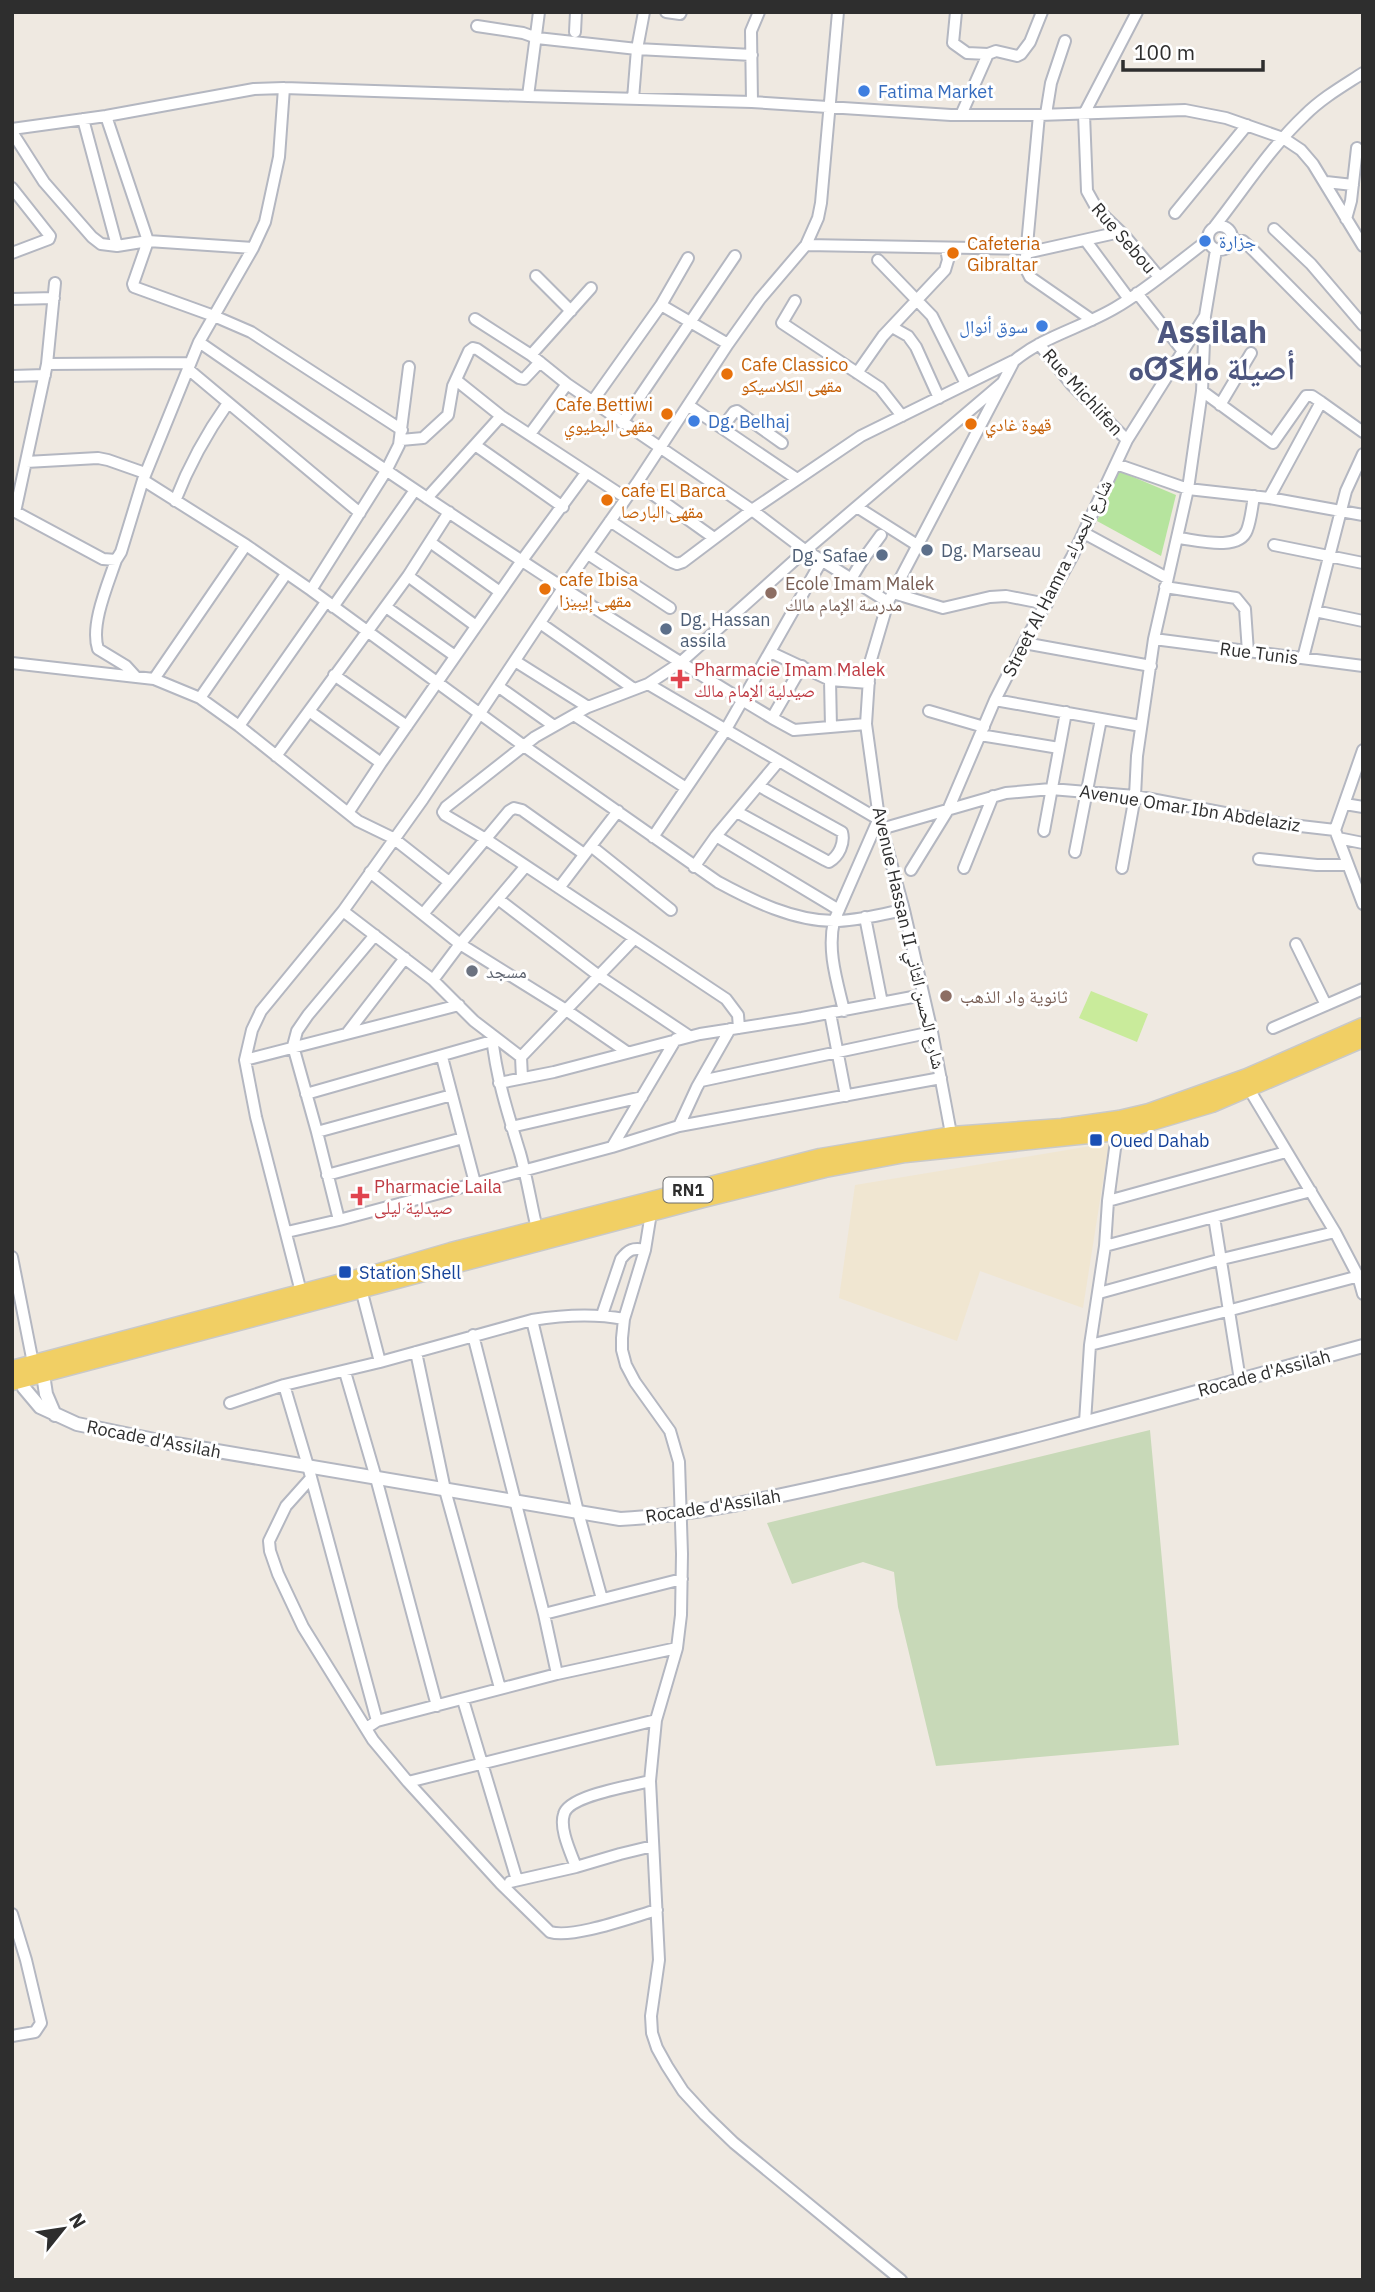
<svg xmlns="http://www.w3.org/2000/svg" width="1375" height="2292" viewBox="0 0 1375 2292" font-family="'IBM Plex Sans','Noto Naskh Arabic','Noto Sans Tifinagh',sans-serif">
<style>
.education{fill:#f0e6d1}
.green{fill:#b6e49e}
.cemetery{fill:#c8d9b8}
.pitch{fill:#c9eb9b}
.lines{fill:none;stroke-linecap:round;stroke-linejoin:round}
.minor-casing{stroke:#b4b7c1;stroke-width:14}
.tertiary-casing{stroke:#b4b7c1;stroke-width:16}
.primary-casing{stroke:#c9c9c9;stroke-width:19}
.minor{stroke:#fff;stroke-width:10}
.tertiary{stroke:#fff;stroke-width:12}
.primary{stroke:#f1cf64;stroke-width:16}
.shop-dot{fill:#3f7fe0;stroke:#fff;stroke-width:2.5}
.food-dot{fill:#e8710a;stroke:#fff;stroke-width:2.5}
.service-dot{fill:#5c6f8a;stroke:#fff;stroke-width:2.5}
.education-dot{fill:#8d6e63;stroke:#fff;stroke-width:2.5}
.health-dot{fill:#e0444e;stroke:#fff;stroke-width:2.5}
.worship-dot{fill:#6b7280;stroke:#fff;stroke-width:2.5}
.transit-dot{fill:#1a4fb4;stroke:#fff;stroke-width:2.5}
.labels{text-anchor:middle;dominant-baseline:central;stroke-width:6;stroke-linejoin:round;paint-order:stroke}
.shield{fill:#fff;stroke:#6d6d6d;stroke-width:2}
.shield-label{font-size:16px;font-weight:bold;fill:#2e2e2e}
.shop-label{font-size:18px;fill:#366cbe;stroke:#fff;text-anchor:start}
.street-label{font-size:18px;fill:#2e2e2e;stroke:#fff}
.food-label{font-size:18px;fill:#c56008;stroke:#fff;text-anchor:start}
.service-label{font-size:18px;fill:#4e5e75;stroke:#fff;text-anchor:start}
.education-label{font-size:18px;fill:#785e54;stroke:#fff;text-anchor:start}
.health-label{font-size:18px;fill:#be3a42;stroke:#fff;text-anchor:start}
.worship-label{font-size:18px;fill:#5b616d;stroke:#fff;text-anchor:start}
.transit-label{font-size:18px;fill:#164399;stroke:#fff;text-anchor:start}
.town-label{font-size:32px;font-weight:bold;fill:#4d567f;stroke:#fff}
</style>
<rect width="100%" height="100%" fill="#efe9e1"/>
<path class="education" d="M1109 1143 1083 1308 980 1271 957 1341 839 1298 855 1185Z"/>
<path class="green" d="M1119 471 1176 495 1161 556 1097 521Z"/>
<path class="cemetery" d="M1150 1430 1179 1745 936 1766 898 1607 894 1572 863 1562 792 1584 767 1523Z"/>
<path class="pitch" d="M1091 991 1148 1014 1137 1042 1079 1018Z"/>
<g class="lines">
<defs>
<path id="minor" d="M539 12 528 96 752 102 951 115H1039L1025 267 1030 277 1092 320
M666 12 680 14 681 12
M956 12 953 43 967 53 988 54
M1137 12 1084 114 1087 191 1097 209 1124 235 1159 277
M477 26 523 33 537 38 637 49 752 55
M575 32 576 12
M633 99 637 49 644 12
M752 102 751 31 759 12
M1046 114 1051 83 1065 41
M961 115 988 54 996 51 1017 56 1021 54 1030 42 1042 12
M1039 115 1185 110 1226 118 1283 138 1301 150 1313 164 1363 246
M106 116 148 241 133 284 134 287 214 316 251 332 402 430
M83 119 117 246
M12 129 106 116 254 89 284 88 528 96
M12 132 44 182 92 237 101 244 117 246 148 241 253 248
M1326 182 1353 185
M12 188 50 236 49 239 12 253
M1175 213 1247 125
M1346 219 1351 201 1357 148
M1208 238a12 12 0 1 1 24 0a12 12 0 1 1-24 0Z
M1215 226C1244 189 1270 148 1305 115 1322 98 1343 86 1363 73
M1274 229 1311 264 1363 325
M1232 240 1243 241 1251 248 1363 361
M1086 241 1129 299
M806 245 1026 249
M1026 253 1120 232
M878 260 932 316 966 384
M536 276 571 311
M1137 293 1182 350
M12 299 54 298
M795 301 782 323 880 388 902 416
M661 305 728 344
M475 319 531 355 567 384 752 510 802 548 888 602
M892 327 908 336 916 347 939 398
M199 342C387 472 576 601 772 718L794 730 866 724
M1039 344 1072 385 1127 440
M531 355 591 288
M47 364 190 363
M188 369 360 513
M857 373 883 336 945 270 948 260 946 248
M12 376 45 375
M456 380 501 416 626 498
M1202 391 1273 443 1306 396H1312L1321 402
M592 402 661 305 688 258
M688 405 797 479
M1220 405 1251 353
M622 423 735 256
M722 428 734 412 737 411 782 443
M530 434 567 384
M401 440 423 438 448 415 453 386 469 351 473 348 477 349 519 378 524 379 540 362
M475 445 563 507
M26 462 98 458 108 460 145 473
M1116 464 1188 489 1269 498 1321 402 1363 432
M143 480 246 545 311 590 524 746 718 882C753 901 794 921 834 921 858 921 881 914 904 910
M637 483 714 538
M427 498 501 416
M1269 498 1363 515
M175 501C189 465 206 434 228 403
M857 507 917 545
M12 510 103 559 116 560 121 552 143 480 199 342 253 248 265 222 279 157 284 88
M15 512 47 364 55 283
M449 512 408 576 309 711 381 763 523 559 586 473
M610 521 672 562 677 564 683 562 752 510 861 436 1013 361
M1084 533 1167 578
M1178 538C1196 540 1239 552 1247 530 1251 520 1252 507 1254 496
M430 542 500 592
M1274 545 1363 563
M588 554 670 608
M116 560C108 584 90 625 98 649L126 666 136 677
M408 576 476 626
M851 579 862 561 881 535
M1165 587 1236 598 1245 609 1248 652
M311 590 386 471 399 445 409 367
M893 593 943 608 990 597 1006 596 1047 604
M333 607 415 490
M386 607 455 656
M1315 611 1363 621
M540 623 634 689
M1154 639 1363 666
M1024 643 1151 666
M770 652 830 680 869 683
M1303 658 1346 491 1363 454
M515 661 588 707
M12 663 154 679 200 698 239 726 358 821 393 838 449 882
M334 675 407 726
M154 679 246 545
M830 680 831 727
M648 684 878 819
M499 687 554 726
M200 698 286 574
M995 700 1141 726
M929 711 984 727
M574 715 686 788
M772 718 802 666
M239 726 326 602
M980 735 1059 748
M1363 750 1335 830 1363 904
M276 756 309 711
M1345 804 1363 807
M737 812 825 860 829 862C839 856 845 843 842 832L759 786
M348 813 381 763
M881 829 1006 793 1051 789 1135 796 1283 824 1335 830
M1044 831 1066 712
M716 836 839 910
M653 837 725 731 822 560
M1338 838 1363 843
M591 846 618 811
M1075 852 1101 719
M1259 859 1317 865H1348
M694 867 716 836 778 762
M964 868 993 796
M1122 868 1135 796 1137 756 1154 639 1188 489 1202 391 1205 318
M911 870 948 810 995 700 1024 643 1073 555 1127 440 1205 316 1216 250
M370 872 460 944 566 1010 627 1052
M559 888 591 846 671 910
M498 899 599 976 689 1036
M343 911 433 980 474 1021 521 1057
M423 914 509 811 514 808 522 810 584 854
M865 917 882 1003
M1296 944 1326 1005
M433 980 460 944 525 867
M844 1011C837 981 827 951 834 921L879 818
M830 1013 846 1096
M739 1028 738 1015 726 999 484 838 445 815 443 812 446 807 535 737 588 707 648 684 680 663 806 550 1002 383
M1273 1028 1363 989
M348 1032 405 958
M492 1036C496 1077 508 1114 520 1153 527 1178 531 1204 537 1229
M442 1057 475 1183
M245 1060 459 1005
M522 1078 521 1057 634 939
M701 1081 932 1032
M499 1083 554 1072 700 1034 802 1018 923 995
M1249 1089 1335 1232 1358 1276 1363 1294
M306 1094 492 1041
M679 1126 697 1087 730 1029
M511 1127 642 1097
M317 1132 452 1095
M952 1139 932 1032 904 910 879 818 866 724 870 663 888 602 1014 361C1044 336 1081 328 1115 308 1148 289 1177 263 1208 240
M612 1147 676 1039
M327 1175 463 1138
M1108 1201 1286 1152
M652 1207 645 1250 624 1319 622 1338V1350L626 1365 635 1382 670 1431 679 1462 682 1554 681 1615 677 1648 656 1720 650 1781 659 1960 651 2016 652 2033 657 2048 667 2066 683 2091 705 2115 734 2143 901 2280
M1214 1217 1240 1380
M339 1220 317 1132 293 1046 297 1031 308 1015 375 935
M287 1232 339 1220 612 1147 679 1126 941 1078
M1105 1246 1311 1191
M12 1257 33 1363
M361 1289 380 1362
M301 1292 256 1117 245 1060 252 1030 261 1011 343 911 423 799 563 588 637 483 728 344 760 299 806 245 818 218 821 203 838 12
M1099 1293 1222 1259 1335 1232
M602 1315 621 1259C628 1250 633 1247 645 1250
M532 1320C563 1315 593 1313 624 1319
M473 1335 544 1614 557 1674
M1090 1345 1231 1310 1363 1275
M416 1352 445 1490 500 1688
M345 1372 376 1478 437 1706
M284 1385 308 1466 377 1721
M230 1403 284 1385 380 1362 532 1320 578 1512 602 1599
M1085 1422 1090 1345 1105 1246 1108 1201 1118 1126
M311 1478 286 1506 269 1541 270 1551 278 1574 303 1627 373 1740 408 1782 501 1884 550 1932C573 1939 632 1917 657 1910
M544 1614 682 1579
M463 1700 517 1880
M371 1725 377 1721 557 1674 677 1648
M408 1782 656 1720
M576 1867C571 1853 559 1829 564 1814 569 1795 632 1786 650 1781
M510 1882 576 1867 620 1854 653 1846
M12 1914 26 1960 41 2023 35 2032 12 2036"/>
<path id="tertiary" d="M42 1368 46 1394 55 1415
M17 1372 24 1388 40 1407 77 1424 164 1442 620 1519C699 1515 778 1496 855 1479 1026 1442 1194 1392 1363 1346"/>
<path id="primary" d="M12 1369 372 1274 451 1251 820 1157 952 1135 1062 1127 1119 1119 1149 1112 1247 1077 1363 1026
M12 1382 703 1199 825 1169 905 1154 1118 1132 1212 1104 1363 1039"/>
</defs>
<use href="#minor" class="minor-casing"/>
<use href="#tertiary" class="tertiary-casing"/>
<use href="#primary" class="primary-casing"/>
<use href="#minor" class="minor"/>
<use href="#tertiary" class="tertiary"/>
<use href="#primary" class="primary"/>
</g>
<g class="shop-dot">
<circle cx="864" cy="91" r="7"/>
<circle cx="1205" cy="241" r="7"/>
<circle cx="1042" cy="326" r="7"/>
<circle cx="694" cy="421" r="7"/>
</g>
<g class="food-dot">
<circle cx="953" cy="253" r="7"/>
<circle cx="727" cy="374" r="7"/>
<circle cx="667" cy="414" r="7"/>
<circle cx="971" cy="424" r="7"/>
<circle cx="607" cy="500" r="7"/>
<circle cx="545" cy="589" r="7"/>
</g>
<g class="service-dot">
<circle cx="927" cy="550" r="7"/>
<circle cx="882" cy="555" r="7"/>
<circle cx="666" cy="629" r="7"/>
</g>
<g class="education-dot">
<circle cx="771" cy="593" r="7"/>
<circle cx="946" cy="996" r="7"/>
</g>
<g class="health-dot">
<path d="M676.5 668.5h7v7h7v7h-7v7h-7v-7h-7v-7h7z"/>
<path d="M356.5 1185.5h7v7h7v7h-7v7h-7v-7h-7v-7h7z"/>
</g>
<circle class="worship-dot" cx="472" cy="971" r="7"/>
<g class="transit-dot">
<rect x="1089" y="1133" width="14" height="14" rx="3.5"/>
<rect x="338" y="1265" width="14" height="14" rx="3.5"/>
</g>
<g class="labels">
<rect class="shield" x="663.5" y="1177.5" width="49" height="25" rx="5"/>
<g class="shield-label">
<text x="688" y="1190">RN1</text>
</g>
<g class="shop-label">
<text x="878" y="91">Fatima Market</text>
<text x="1219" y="241">جزارة</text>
<text x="1028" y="326" text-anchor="end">سوق أنوال</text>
<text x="708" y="421">Dg. Belhaj</text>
</g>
<g class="street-label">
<text transform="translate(1124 238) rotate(49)">Rue Sebou</text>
<text transform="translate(1083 392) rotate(48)">Rue Michlifen</text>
<text transform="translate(1057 578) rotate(-63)">Street Al Hamra شارع الحمراء</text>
<text transform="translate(1259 653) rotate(7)">Rue Tunis</text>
<text transform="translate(1190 808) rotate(9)">Avenue Omar Ibn Abdelaziz</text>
<text transform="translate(909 938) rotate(77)">Avenue Hassan II شارع الحسن الثاني</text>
<text transform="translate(1264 1373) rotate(-15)">Rocade d'Assilah</text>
<text transform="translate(154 1439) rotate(11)">Rocade d'Assilah</text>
<text transform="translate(713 1506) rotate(-9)">Rocade d'Assilah</text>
</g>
<g class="food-label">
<text x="967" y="243">Cafeteria<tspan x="967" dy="21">Gibraltar</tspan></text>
<text x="741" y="364">Cafe Classico<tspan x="741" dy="21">مقهى الكلاسيكو</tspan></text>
<text x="653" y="404" text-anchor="end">Cafe Bettiwi<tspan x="653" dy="21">مقهى البطيوي</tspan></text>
<text x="985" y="424">قهوة غادي</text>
<text x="621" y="490">cafe El Barca<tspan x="621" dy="21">مقهى البارصا</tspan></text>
<text x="559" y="579">cafe Ibisa<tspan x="559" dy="21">مقهى إيبيزا</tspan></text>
</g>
<g class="service-label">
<text x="941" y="550">Dg. Marseau</text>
<text x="868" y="555" text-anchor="end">Dg. Safae</text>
<text x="680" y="619">Dg. Hassan<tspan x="680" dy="21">assila</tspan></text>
</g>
<g class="education-label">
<text x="785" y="583">Ecole Imam Malek<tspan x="785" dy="21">مدرسة الإمام مالك</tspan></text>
<text x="960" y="996">ثانوية واد الذهب</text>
</g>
<g class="health-label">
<text x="694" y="669">Pharmacie Imam Malek<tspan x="694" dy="21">صيدلية الإمام مالك</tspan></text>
<text x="374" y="1186">Pharmacie Laila<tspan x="374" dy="21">صيدلية ليلى</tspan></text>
</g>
<g class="worship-label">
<text x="486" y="971">مسجد</text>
</g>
<g class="transit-label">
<text x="1110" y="1140">Oued Dahab</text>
<text x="359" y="1272">Station Shell</text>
</g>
<g class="town-label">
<text x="1212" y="331">Assilah<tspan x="1212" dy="37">ⴰⵚⵉⵍⴰ أصيلة</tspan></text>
</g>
</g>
<rect width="1375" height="2292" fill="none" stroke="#2e2e2e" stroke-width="28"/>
<g transform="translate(63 2229) rotate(60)" stroke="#ffffff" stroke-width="5" paint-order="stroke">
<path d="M0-5L12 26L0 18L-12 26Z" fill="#2e2e2e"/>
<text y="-10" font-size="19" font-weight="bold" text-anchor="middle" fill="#2e2e2e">N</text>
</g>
<path d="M1123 60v10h140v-10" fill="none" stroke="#2e2e2e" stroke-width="3.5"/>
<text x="1134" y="60" font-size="21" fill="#2e2e2e" stroke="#ffffff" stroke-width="5" paint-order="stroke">100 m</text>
</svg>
